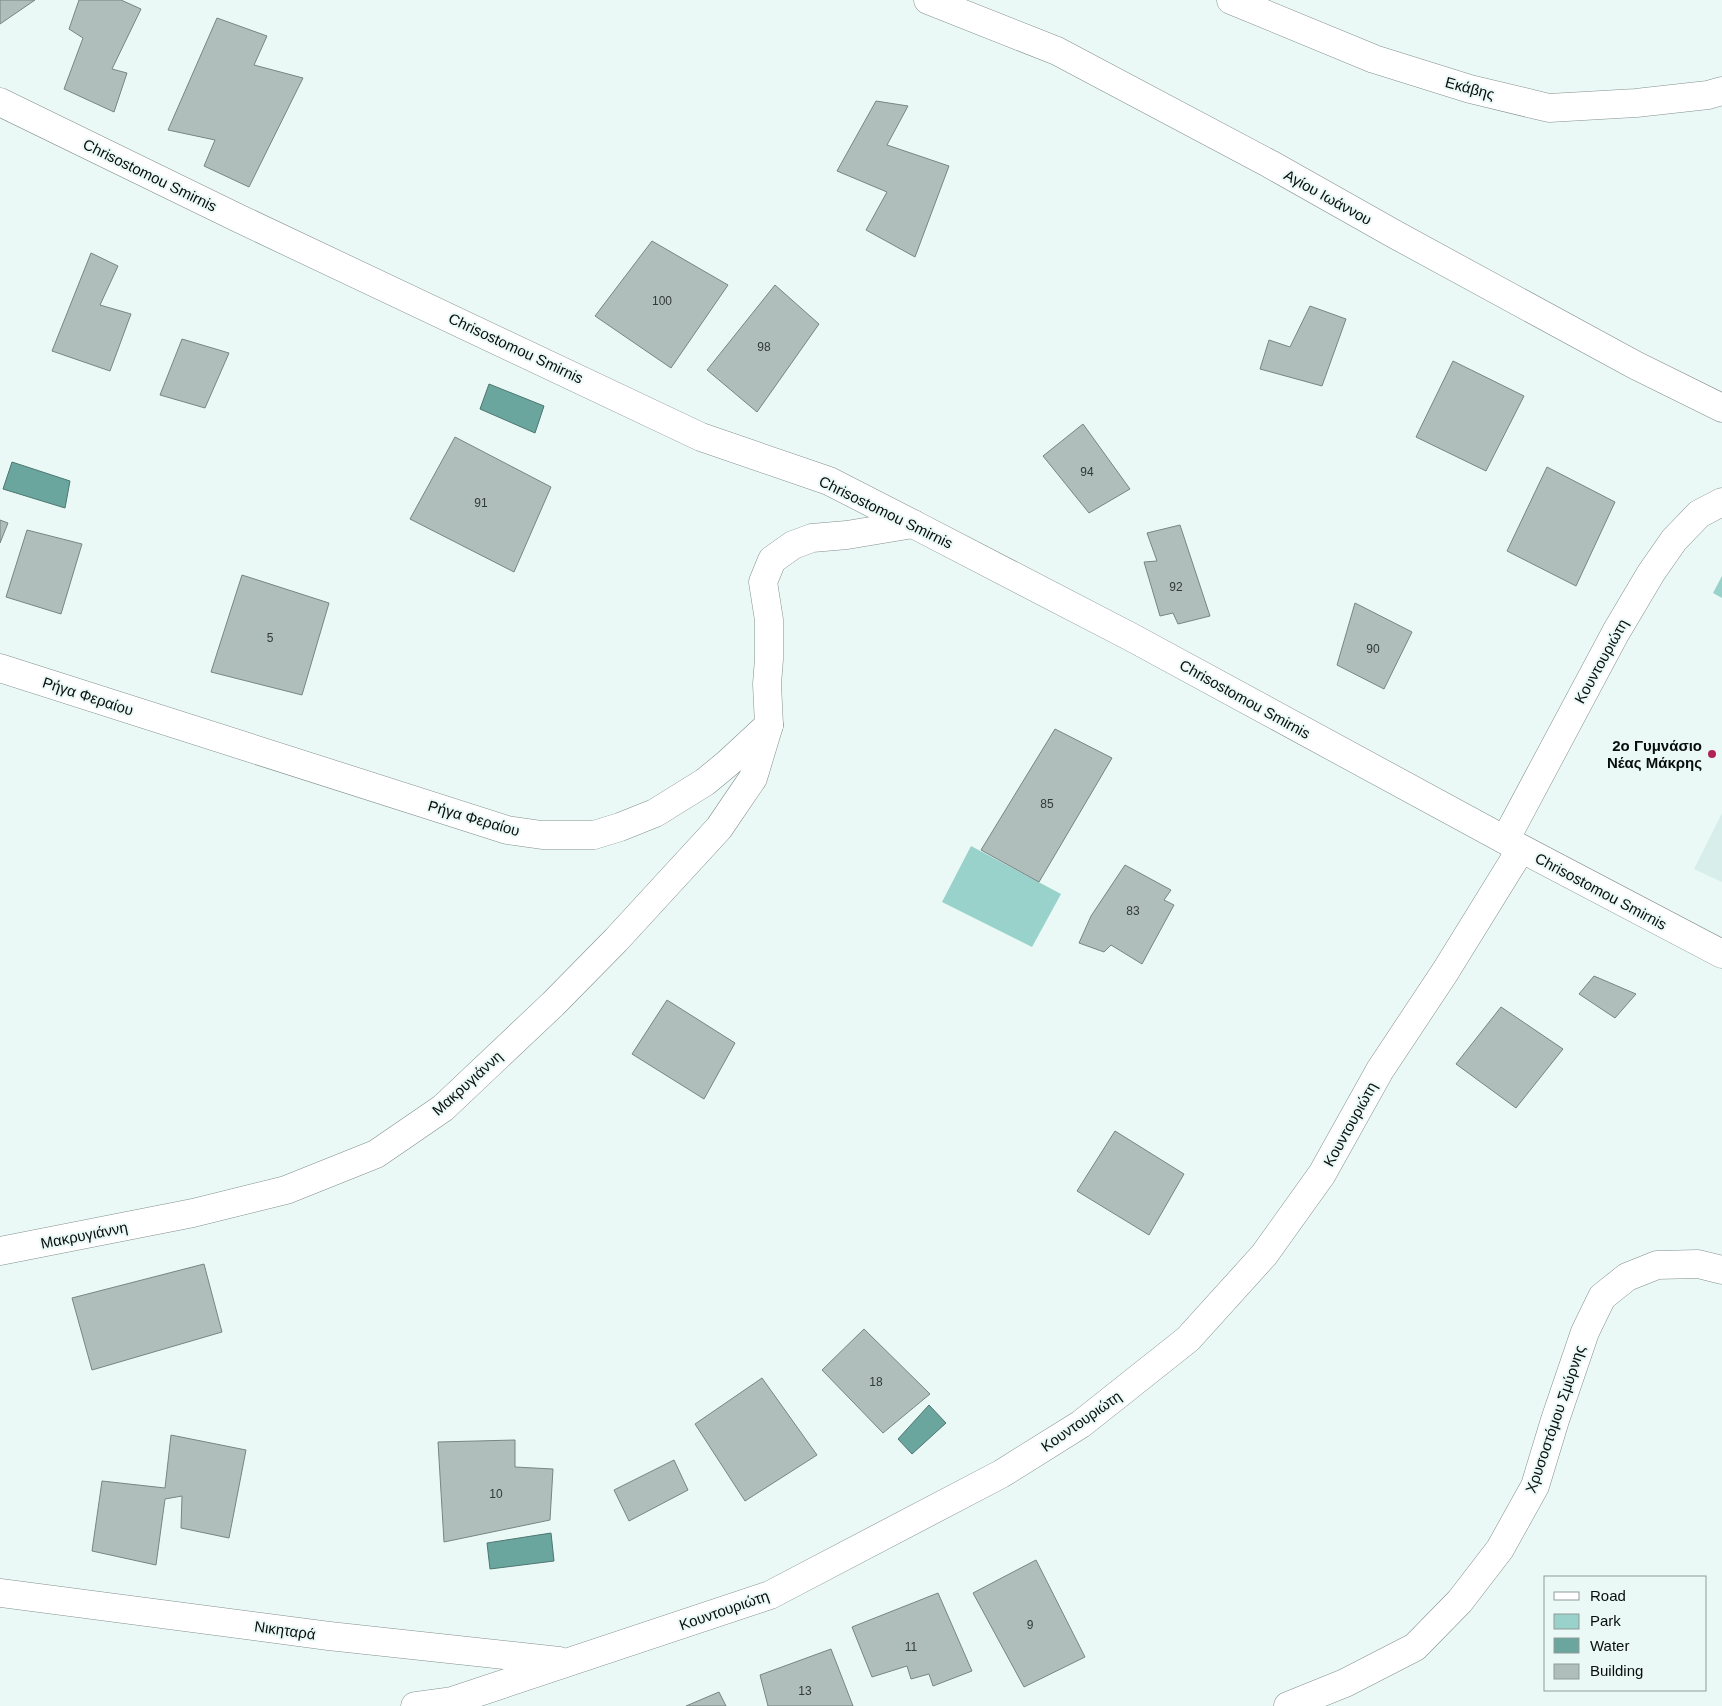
<svg xmlns="http://www.w3.org/2000/svg" width="1722" height="1706" viewBox="0 0 1722 1706" font-family="Arial,sans-serif">
<style>
.built{fill:#d7eeeb}
.green{fill:#98d2ca}
.water{fill:#6aa59e;stroke:#4d7772}
.building{fill:#afbdbb;stroke:#778583}
.lines{fill:none;stroke-linecap:round;stroke-linejoin:round}
.street-casing{stroke:#83908e;stroke-width:29}
.secondary-casing{stroke:#83908e;stroke-width:29}
.street{stroke:#fff;stroke-width:28}
.secondary{stroke:#fff;stroke-width:28}
.poi-dot{fill:#b22355;stroke:#eaf9f6;stroke-width:2}
.labels{text-anchor:middle;dominant-baseline:central;stroke-width:4;stroke-linejoin:round;paint-order:stroke}
.number-label{font-size:12px;fill:#323938}
.street-label{font-size:15px;fill:#080d0d;stroke:#eaf9f6}
.poi-label{font-size:15px;font-weight:bold;fill:#080d0d;stroke:#eaf9f6;text-anchor:end}
</style>
<rect width="100%" height="100%" fill="#eaf9f6"/>
<path class="built" d="M1722 813V882L1694 869Z"/>
<path class="green" d="M1722 576V598L1713 593Z
M971 846 1061 894 1032 947 942 902Z"/>
<path class="water" d="M489 384 544 406 535 433 480 409Z
M12 462 70 481 65 508 3 489Z
M929 1405 946 1423 912 1454 898 1439Z
M551 1533 554 1561 490 1569 487 1543Z"/>
<path class="building" d="M0 0H35L0 24Z
M79 0H121L141 9 112 69 127 73 114 112 64 89 83 38 69 29Z
M217 18 267 36 254 65 303 78 249 187 204 166 215 140 168 130Z
M876 101 908 106 887 145 949 166 915 257 866 230 887 192 837 171Z
M652 241 728 285 671 368 595 316Z
M91 253 118 266 100 305 131 314 110 371 52 351Z
M775 285 819 324 757 412 707 370Z
M1310 306 1346 319 1322 386 1260 369 1269 340 1290 347Z
M182 339 229 353 205 408 160 395Z
M1453 361 1524 396 1486 471 1416 437Z
M1083 424 1130 489 1089 513 1043 456Z
M455 437 551 487 514 572 410 519Z
M1547 467 1615 502 1576 586 1507 551Z
M0 520 8 523 0 543Z
M1180 525 1210 616 1178 624 1173 613 1160 616 1144 562 1157 561 1147 533Z
M27 530 82 544 61 614 6 597Z
M242 575 329 603 302 695 211 672Z
M1355 603 1412 632 1384 689 1337 665Z
M1055 729 1112 758 1039 882 981 850Z
M1125 865 1171 890 1164 900 1174 905 1142 964 1111 945 1104 952 1079 943 1091 916Z
M1594 976 1636 994 1615 1018 1579 994Z
M667 1000 735 1043 704 1099 632 1054Z
M1501 1007 1563 1049 1516 1108 1456 1064Z
M1115 1131 1184 1174 1149 1235 1077 1191Z
M204 1264 222 1332 92 1370 72 1298Z
M864 1329 930 1394 883 1433 822 1370Z
M762 1378 817 1455 745 1501 695 1424Z
M171 1435 246 1450 229 1538 181 1528 182 1496 165 1499 156 1565 92 1551 102 1481 165 1488Z
M515 1440V1467L553 1469 550 1520 444 1542 438 1442Z
M674 1460 688 1490 629 1521 614 1490Z
M1036 1560 1085 1657 1024 1687 973 1593Z
M938 1593 972 1671 933 1686 929 1674 911 1679 907 1666 872 1677 852 1627Z
M831 1649 853 1706H768L760 1675Z
M719 1692 726 1706H686Z"/>
<g class="lines">
<defs>
<path id="street" d="M928 0 1057 51 1270 164 1396 235 1635 365 1722 408
M1231 0 1374 59 1470 89 1549 108 1636 103 1708 95 1722 91
M0 102 240 219 701 437 829 481 913 524
M1505 840 1616 632 1651 573 1674 540 1699 514 1722 502
M0 1251 193 1213 286 1190 376 1154 443 1108 553 1004 616 940 719 828 753 778 769 725
M0 1593 329 1636 559 1661
M415 1706 452 1701 770 1595 1001 1474 1081 1424 1188 1339 1264 1255 1322 1174 1380 1070 1445 972 1521 849"/>
<path id="secondary" d="M0 668 507 830 542 835H594L620 827 655 813 705 782 728 763 769 725 767 684 769 659V620L763 582 772 560 793 545 812 538 847 535 913 524 1131 637 1505 840 1722 954
M1288 1706 1345 1683 1415 1647 1460 1601 1500 1549 1535 1486 1555 1420 1585 1332 1602 1297 1627 1277 1657 1265 1698 1264 1722 1270"/>
</defs>
<use href="#street" class="street-casing"/>
<use href="#secondary" class="secondary-casing"/>
<use href="#street" class="street"/>
<use href="#secondary" class="secondary"/>
</g>
<circle class="poi-dot" cx="1712" cy="754" r="5"/>
<g class="labels">
<g class="number-label">
<text x="662" y="301">100</text>
<text x="764" y="347">98</text>
<text x="1087" y="472">94</text>
<text x="481" y="503">91</text>
<text x="1176" y="587">92</text>
<text x="270" y="638">5</text>
<text x="1373" y="649">90</text>
<text x="1047" y="804">85</text>
<text x="1133" y="911">83</text>
<text x="876" y="1382">18</text>
<text x="496" y="1494">10</text>
<text x="1030" y="1625">9</text>
<text x="911" y="1647">11</text>
<text x="805" y="1691">13</text>
</g>
<g class="street-label">
<text transform="translate(1470 88) rotate(15)">Εκάβης</text>
<text transform="translate(150 175) rotate(26)">Chrisostomou Smirnis</text>
<text transform="translate(1328 197) rotate(29)">Αγίου Ιωάννου</text>
<text transform="translate(516 348) rotate(25)">Chrisostomou Smirnis</text>
<text transform="translate(886 512) rotate(26)">Chrisostomou Smirnis</text>
<text transform="translate(1601 661) rotate(-61)">Κουντουριώτη</text>
<text transform="translate(88 696) rotate(18)">Ρήγα Φεραίου</text>
<text transform="translate(1245 699) rotate(29)">Chrisostomou Smirnis</text>
<text transform="translate(474 818) rotate(16)">Ρήγα Φεραίου</text>
<text transform="translate(1601 891) rotate(28)">Chrisostomou Smirnis</text>
<text transform="translate(467 1083) rotate(-42)">Μακρυγιάννη</text>
<text transform="translate(1350 1124) rotate(-61)">Κουντουριώτη</text>
<text transform="translate(84 1235) rotate(-11)">Μακρυγιάννη</text>
<text transform="translate(1555 1419) rotate(-71)">Χρυσοστόμου Σμύρνης</text>
<text transform="translate(1081 1421) rotate(-35)">Κουντουριώτη</text>
<text transform="translate(724 1610) rotate(-19)">Κουντουριώτη</text>
<text transform="translate(285 1630) rotate(8)">Νικηταρά</text>
</g>
<g class="poi-label">
<text x="1702" y="745">2ο Γυμνάσιο<tspan x="1702" dy="17">Νέας Μάκρης</tspan></text>
</g>
</g>
<rect x="1544" y="1576" width="162" height="115" fill="#eaf9f6" stroke="#909b99"/>
<rect x="1554" y="1592" width="25" height="8" fill="#ffffff" stroke="#909b99"/>
<text x="1590" y="1601" font-size="15" fill="#080d0d">Road</text>
<rect x="1554" y="1614" width="25" height="15" fill="#98d2ca" stroke="#909b99"/>
<text x="1590" y="1626" font-size="15" fill="#080d0d">Park</text>
<rect x="1554" y="1638" width="25" height="15" fill="#6aa59e" stroke="#909b99"/>
<text x="1590" y="1651" font-size="15" fill="#080d0d">Water</text>
<rect x="1554" y="1664" width="25" height="15" fill="#afbdbb" stroke="#909b99"/>
<text x="1590" y="1676" font-size="15" fill="#080d0d">Building</text>
</svg>
